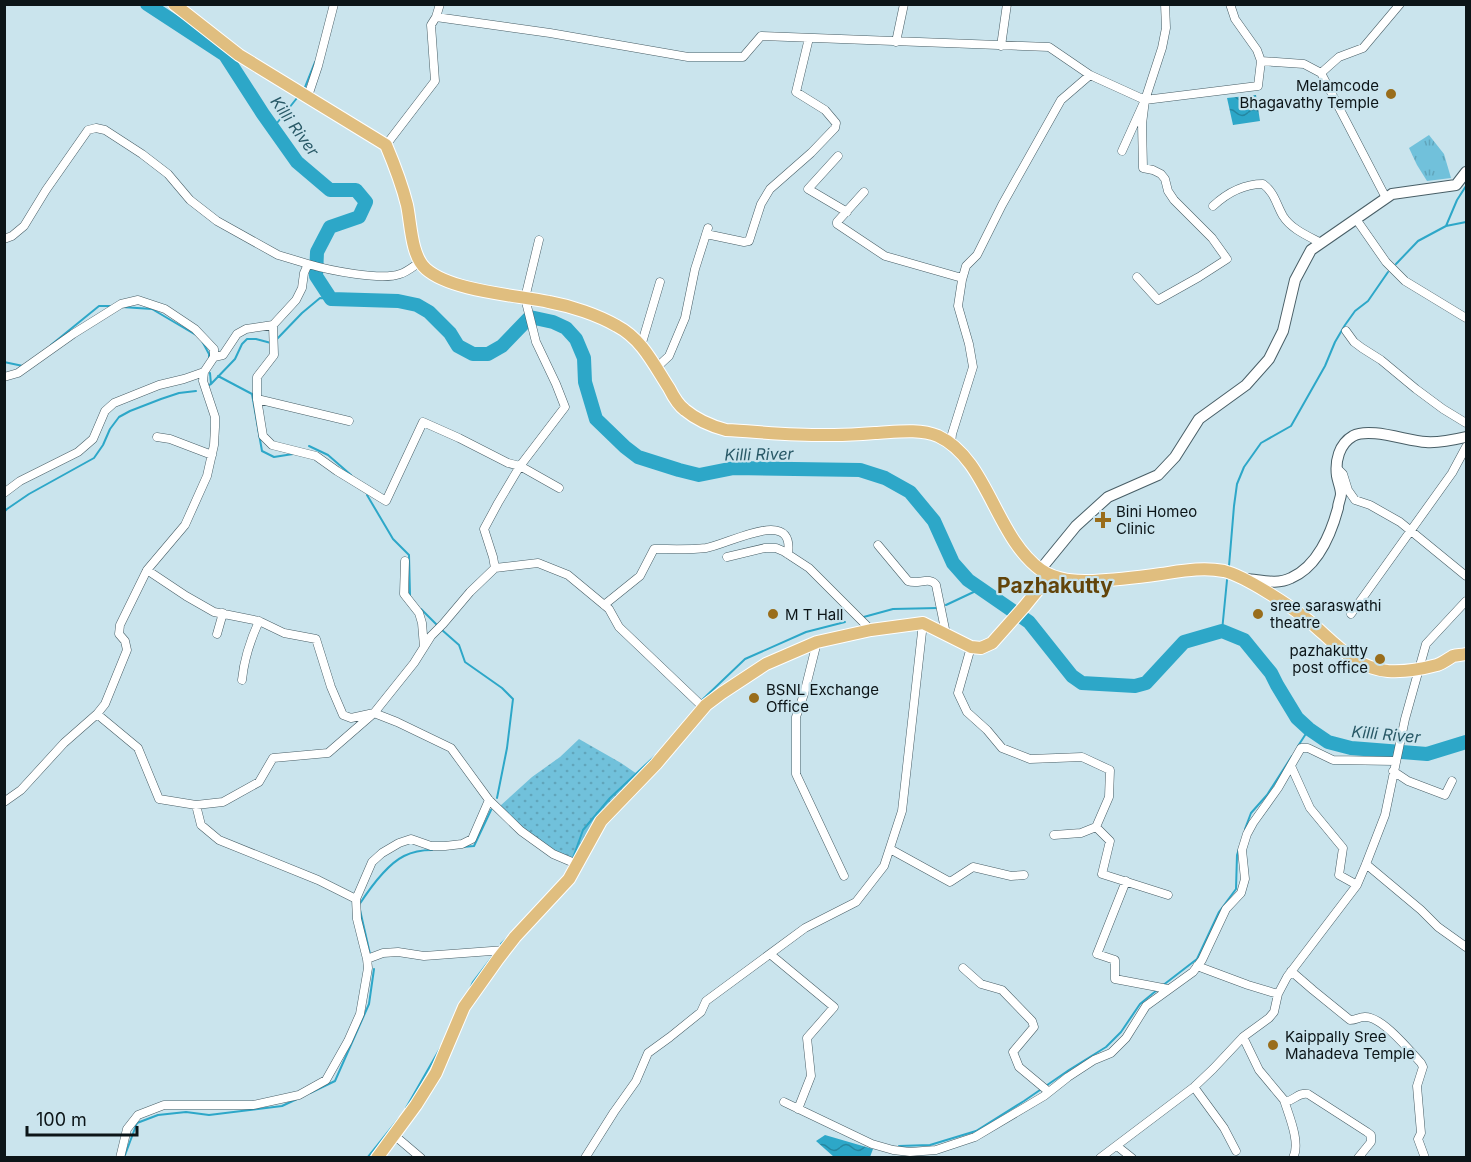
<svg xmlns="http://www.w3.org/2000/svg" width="1471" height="1162" viewBox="0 0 1471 1162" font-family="Inter,sans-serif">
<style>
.grass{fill:url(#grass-dots)}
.park{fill:url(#park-tufts)}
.water{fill:url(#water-waves)}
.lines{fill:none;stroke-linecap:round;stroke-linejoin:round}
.stream{stroke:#2da7c8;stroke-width:2}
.river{stroke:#2da7c8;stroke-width:14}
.minor-casing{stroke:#485e66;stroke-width:9}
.secondary-casing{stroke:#485e66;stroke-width:12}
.primary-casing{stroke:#fff;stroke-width:14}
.minor{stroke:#fff;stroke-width:8}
.secondary{stroke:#fff;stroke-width:10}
.primary{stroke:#e0be7f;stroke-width:12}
.poi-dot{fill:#996d1b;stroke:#cae4ed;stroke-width:2}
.labels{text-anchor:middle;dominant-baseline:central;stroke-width:4.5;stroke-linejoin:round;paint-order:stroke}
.poi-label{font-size:15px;fill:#0c1518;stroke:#cae4ed;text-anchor:start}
.water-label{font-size:16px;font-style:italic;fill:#295967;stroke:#cae4ed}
.district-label{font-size:21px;font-weight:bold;fill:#62440a;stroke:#cae4ed}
</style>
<defs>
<pattern id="grass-dots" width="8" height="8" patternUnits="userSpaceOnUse" patternTransform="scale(1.5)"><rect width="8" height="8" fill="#71c1db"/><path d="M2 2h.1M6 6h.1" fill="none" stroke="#61a5bb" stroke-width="1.8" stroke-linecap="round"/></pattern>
<pattern id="park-tufts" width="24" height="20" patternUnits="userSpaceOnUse" patternTransform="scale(1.5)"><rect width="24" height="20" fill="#71c1db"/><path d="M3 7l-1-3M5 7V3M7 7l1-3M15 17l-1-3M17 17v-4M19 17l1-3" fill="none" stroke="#61a5bb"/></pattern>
<pattern id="water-waves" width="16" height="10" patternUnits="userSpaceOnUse" patternTransform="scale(1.5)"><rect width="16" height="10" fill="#2da7c8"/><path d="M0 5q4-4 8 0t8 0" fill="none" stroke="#2587a1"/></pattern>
</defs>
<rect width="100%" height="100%" fill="#cae4ed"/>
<path class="grass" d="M579 739 621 763 640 776 613 812 578 867 530 835 500 806 532 777 560 757Z"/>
<path class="park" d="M1429 135 1444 154 1451 178 1427 181 1417 165 1409 148Z"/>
<path class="water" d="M1256 95 1260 121 1233 125 1227 98Z
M825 1135 873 1149 870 1157H834L816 1141Z"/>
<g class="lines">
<path class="stream" d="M305 87 315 62
M273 128 297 98
M1446 226 1466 222
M1396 264 1418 241 1446 226 1457 200 1466 186
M122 307 152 309 196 335
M276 340 302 313 320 298 331 299
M202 341 209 354V358
M51 345 99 306H110
M4 362 23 366
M210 373 211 384
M218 376 252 394 262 451 274 457 293 454
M207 386 211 384 235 359 242 344 247 339H256L271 343
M309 446 328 455 351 475
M367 495 393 539 409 555 410 595
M4 512 7 509 29 494 94 458 103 445 110 429 119 417 130 411 161 399 179 393 196 391
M1229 566 1234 506 1237 484 1244 467 1261 443 1291 426 1325 366 1335 342 1345 325 1355 311 1368 301 1388 272
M946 605 980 589
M421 609 438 626
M860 618 893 609 938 608
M442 630 459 645 465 662 502 688 513 699 507 748 497 798
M1222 631 1227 580
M701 701 745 659 806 632 845 622
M1298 746 1309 729
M1245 829 1251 813 1267 795 1292 756
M462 847 474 846 491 810
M573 858 583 830 610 798 655 756
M359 905C370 888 386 865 404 856 412 852 424 850 432 850
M360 910 370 954
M501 944 508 937
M1162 986 1197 959 1219 912 1236 889 1237 855 1239 849
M470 989 473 982 492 957
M310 1093 335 1081 369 1004 374 969
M406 1108 442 1045
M899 1146 930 1145 976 1131 1024 1101 1069 1070 1106 1047 1121 1032 1140 1004 1157 990
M125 1155 137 1123 158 1115 186 1112 209 1115 282 1106 297 1099
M367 1158 399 1118"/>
<path class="river" d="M147 4 225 55 263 114 297 162 330 190H356L366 202 359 217 330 227 317 252 316 276 331 299 398 301 417 305 429 312 450 333 458 346 473 354H488L502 346 530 317 553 322 566 328 576 339 584 358 585 382 596 419 625 447 638 457 679 470 699 475 734 468 860 470 885 478 910 492 934 521 953 563 968 580 1029 622 1072 676 1082 683 1135 686 1146 683 1184 642 1222 631 1244 640 1271 673 1277 685 1297 718 1309 729 1328 742 1351 748 1427 754 1466 742"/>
<defs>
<path id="minor" d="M1230 4 1235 19 1257 50 1261 61 1304 64 1321 73
M436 17 440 4
M896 42 904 4
M1001 46 1007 4
M308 96 318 66 334 4
M386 145 435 81 431 25 436 17 550 33 688 57H743L761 36 1049 47 1090 75 1145 100 1258 86 1261 61
M1122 151 1145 100 1162 48 1166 28 1165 4
M838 156 808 189 847 212
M864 192 837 222V224L885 256 962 278
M1386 198 1321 73 1339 57 1363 48 1400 4
M1213 206C1227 193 1244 184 1263 184 1275 193 1276 204 1283 216 1291 229 1308 236 1321 243
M1356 219 1386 262 1405 281 1466 318
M706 234 744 242 749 241 761 204 770 189 811 153 835 128 836 123 825 110 796 92 809 38
M4 239 12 236 24 226 46 190 88 130 96 128 105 130 142 154 168 174 190 200 217 221 278 255 308 264
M1137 277 1158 300 1199 277 1227 259 1212 238 1174 200 1168 191 1165 179 1161 174 1153 170 1143 168 1142 124 1145 100
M273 325 274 355 257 377V399L263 436 272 445 316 456 337 471 386 501 423 422 459 438 508 463 520 466 559 488
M1346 331 1354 342 1362 348 1381 360 1416 389 1443 409 1466 423
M641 346 660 282
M214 357 223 355 237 334 246 329 273 325 296 300 302 288 304 273 308 264C328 270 381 281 400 274 407 272 414 266 420 262
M656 368 669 356 685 318 695 269 708 228
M4 377 18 373 73 334 121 304 138 300 165 309 195 329 214 349V357L204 372 203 381 215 417V427L214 445 207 476 185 525 147 570 120 625 119 634 125 641 127 650 105 704 97 714 64 743 21 790 4 802
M257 399 349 421
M157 437 170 439 212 455
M951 444 952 434 973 367 969 344 958 306 962 280 966 266 977 255 1002 205 1061 100 1090 75
M1337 468 1343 474 1348 490 1355 500 1370 505 1400 522 1466 576
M4 493 20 481 78 452 93 439 105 411 114 403 159 385 184 379 204 372
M878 545 908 581C918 585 930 576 936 585L946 634
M727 557 765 548H776L783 551 809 568 871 630
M405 561 404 594 419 613 422 623 424 647
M495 568 493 557 484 529 498 503 520 466 565 407 556 384 536 342 525 298 539 240
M147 570 186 596 214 612 259 621C250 641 244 659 242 680
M604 605 640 576 654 549C671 549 689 550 706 548 730 544 795 506 788 554
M1351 614 1452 473 1466 447
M259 621 284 633 316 639 331 687 343 715 351 718 374 713 397 722 451 748 489 800 521 831 553 854 579 865
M217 634 223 613
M817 642 804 694 796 717V774L844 876
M971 647 958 693 967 712 987 730 1002 748 1030 759 1082 757 1110 770 1109 797 1096 827 1110 841 1102 874 1168 895
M97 714 138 748 159 799 196 805 223 802 259 782 273 758 328 753 374 713 414 663 431 636 443 624 470 592 495 568 538 563 568 575 609 609 619 627 704 708
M1291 766 1310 808 1343 848 1339 875 1357 885
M1393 771 1408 781 1445 795 1452 781
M196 805 201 825 219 840 318 880 356 899 357 919 367 959
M1054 835 1081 833 1096 827
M890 849 950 882 973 867 1011 876 1024 875
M1366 864 1421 910 1438 927 1466 947
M1126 881 1097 954 1115 960V979L1168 989
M356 899 372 862 382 853 399 843 411 839 431 846H445L462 844 472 839 489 800
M770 954 834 1007 807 1038 811 1076 798 1109
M1197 966 1248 985 1278 994
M963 968 981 984 1002 990 1032 1021 1034 1027 1013 1052 1019 1067 1049 1092
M1291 971 1313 990 1350 1020C1356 1020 1359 1017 1364 1017 1381 1015 1410 1051 1421 1063L1423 1067 1417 1086 1421 1133 1418 1139 1425 1158
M1243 1037 1259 1070 1284 1100 1288 1101C1295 1099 1300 1092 1308 1094L1367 1132 1371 1135V1142L1358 1158
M1194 1087 1224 1128 1236 1151
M1284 1100C1289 1116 1301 1143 1293 1158
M784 1102 872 1144 893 1150 910 1152 936 1150 975 1137 1044 1096 1068 1077 1094 1060 1111 1053 1126 1038 1146 1006 1193 972 1202 960 1226 909 1241 893 1245 879 1242 850 1247 834 1253 823 1278 788 1301 748H1308L1333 760 1395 761
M394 1135 421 1158
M1117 1146 1132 1158
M120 1158 127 1129 138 1115 164 1105H253L299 1095 326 1080 348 1041 360 1014 368 968 367 959 383 953 398 952 424 956 505 950
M585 1158 614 1112 636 1081 648 1053 670 1037 701 1012 706 1001 805 928 856 902 884 866 902 811 923 623
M1100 1158 1194 1087 1213 1069 1243 1037 1269 1018 1274 1012 1278 994 1287 977 1357 885 1366 864 1385 815 1405 719 1426 644 1466 601"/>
<path id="secondary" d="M1040 570 1076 526 1108 497 1158 475 1175 457 1199 419 1246 385 1269 359 1283 331 1295 280 1311 250 1392 194 1456 185 1466 172
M1246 579C1261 580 1277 585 1291 578 1317 567 1331 534 1338 508 1338 503 1341 498 1341 494 1341 488 1338 482 1337 476 1335 461 1339 444 1353 436 1370 427 1407 441 1426 442 1439 443 1453 440 1466 437"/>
<path id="primary" d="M174 4 239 55 386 145C394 164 402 185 407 205 411 224 411 256 426 269 451 291 515 295 549 302 571 306 598 315 617 326 642 339 654 365 669 388 673 396 678 405 685 410 697 420 711 426 726 430 762 432 798 436 834 435 848 435 862 434 875 433 895 432 919 428 938 436 988 459 995 537 1041 570 1057 581 1075 581 1093 581 1116 580 1139 577 1161 574 1182 571 1202 567 1224 571 1245 576 1292 607 1309 621 1334 642 1354 668 1388 671 1404 672 1422 669 1437 665 1443 663 1448 659 1453 656 1457 655 1462 655 1466 654
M377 1158 416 1105 436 1073 464 1007 498 959 515 937 569 879 601 821 656 764 706 705 722 693 766 664 817 642 871 630 923 623 971 647 981 648 992 643 1024 607 1050 575"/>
</defs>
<use href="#minor" class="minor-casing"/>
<use href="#secondary" class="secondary-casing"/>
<use href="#primary" class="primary-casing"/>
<use href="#minor" class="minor"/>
<use href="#secondary" class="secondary"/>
<use href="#primary" class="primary"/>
</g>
<g class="poi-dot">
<circle cx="1391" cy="94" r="6"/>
<path d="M1100 511h6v6h6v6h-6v6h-6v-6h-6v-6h6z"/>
<circle cx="773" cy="614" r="6"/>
<circle cx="1258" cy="614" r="6"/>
<circle cx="1380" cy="659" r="6"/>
<circle cx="754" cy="698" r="6"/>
<circle cx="1273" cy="1045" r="6"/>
</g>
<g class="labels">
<g class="poi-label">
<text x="1379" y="85" text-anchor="end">Melamcode<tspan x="1379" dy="17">Bhagavathy Temple</tspan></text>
<text x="1116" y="511">Bini Homeo<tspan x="1116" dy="17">Clinic</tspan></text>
<text x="1270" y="605">sree saraswathi<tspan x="1270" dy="17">theatre</tspan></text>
<text x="785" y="614">M T Hall</text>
<text x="1368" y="650" text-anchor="end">pazhakutty<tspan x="1368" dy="17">post office</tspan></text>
<text x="766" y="689">BSNL Exchange<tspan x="766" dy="17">Office</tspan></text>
<text x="1285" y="1036">Kaippally Sree<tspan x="1285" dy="17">Mahadeva Temple</tspan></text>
</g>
<g class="water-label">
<text transform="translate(295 126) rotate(54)">Killi River</text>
<text transform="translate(759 454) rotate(-1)">Killi River</text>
<text transform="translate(1386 734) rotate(5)">Killi River</text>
</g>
<g class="district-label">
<text x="1055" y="585">Pazhakutty</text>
</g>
</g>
<rect width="1471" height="1162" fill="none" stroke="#0c1518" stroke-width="12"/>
<path d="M27 1126v9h110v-9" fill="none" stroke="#0c1518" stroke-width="3"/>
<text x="36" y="1126" font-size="18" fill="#0c1518" stroke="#cae4ed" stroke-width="4.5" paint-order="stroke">100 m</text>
</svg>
